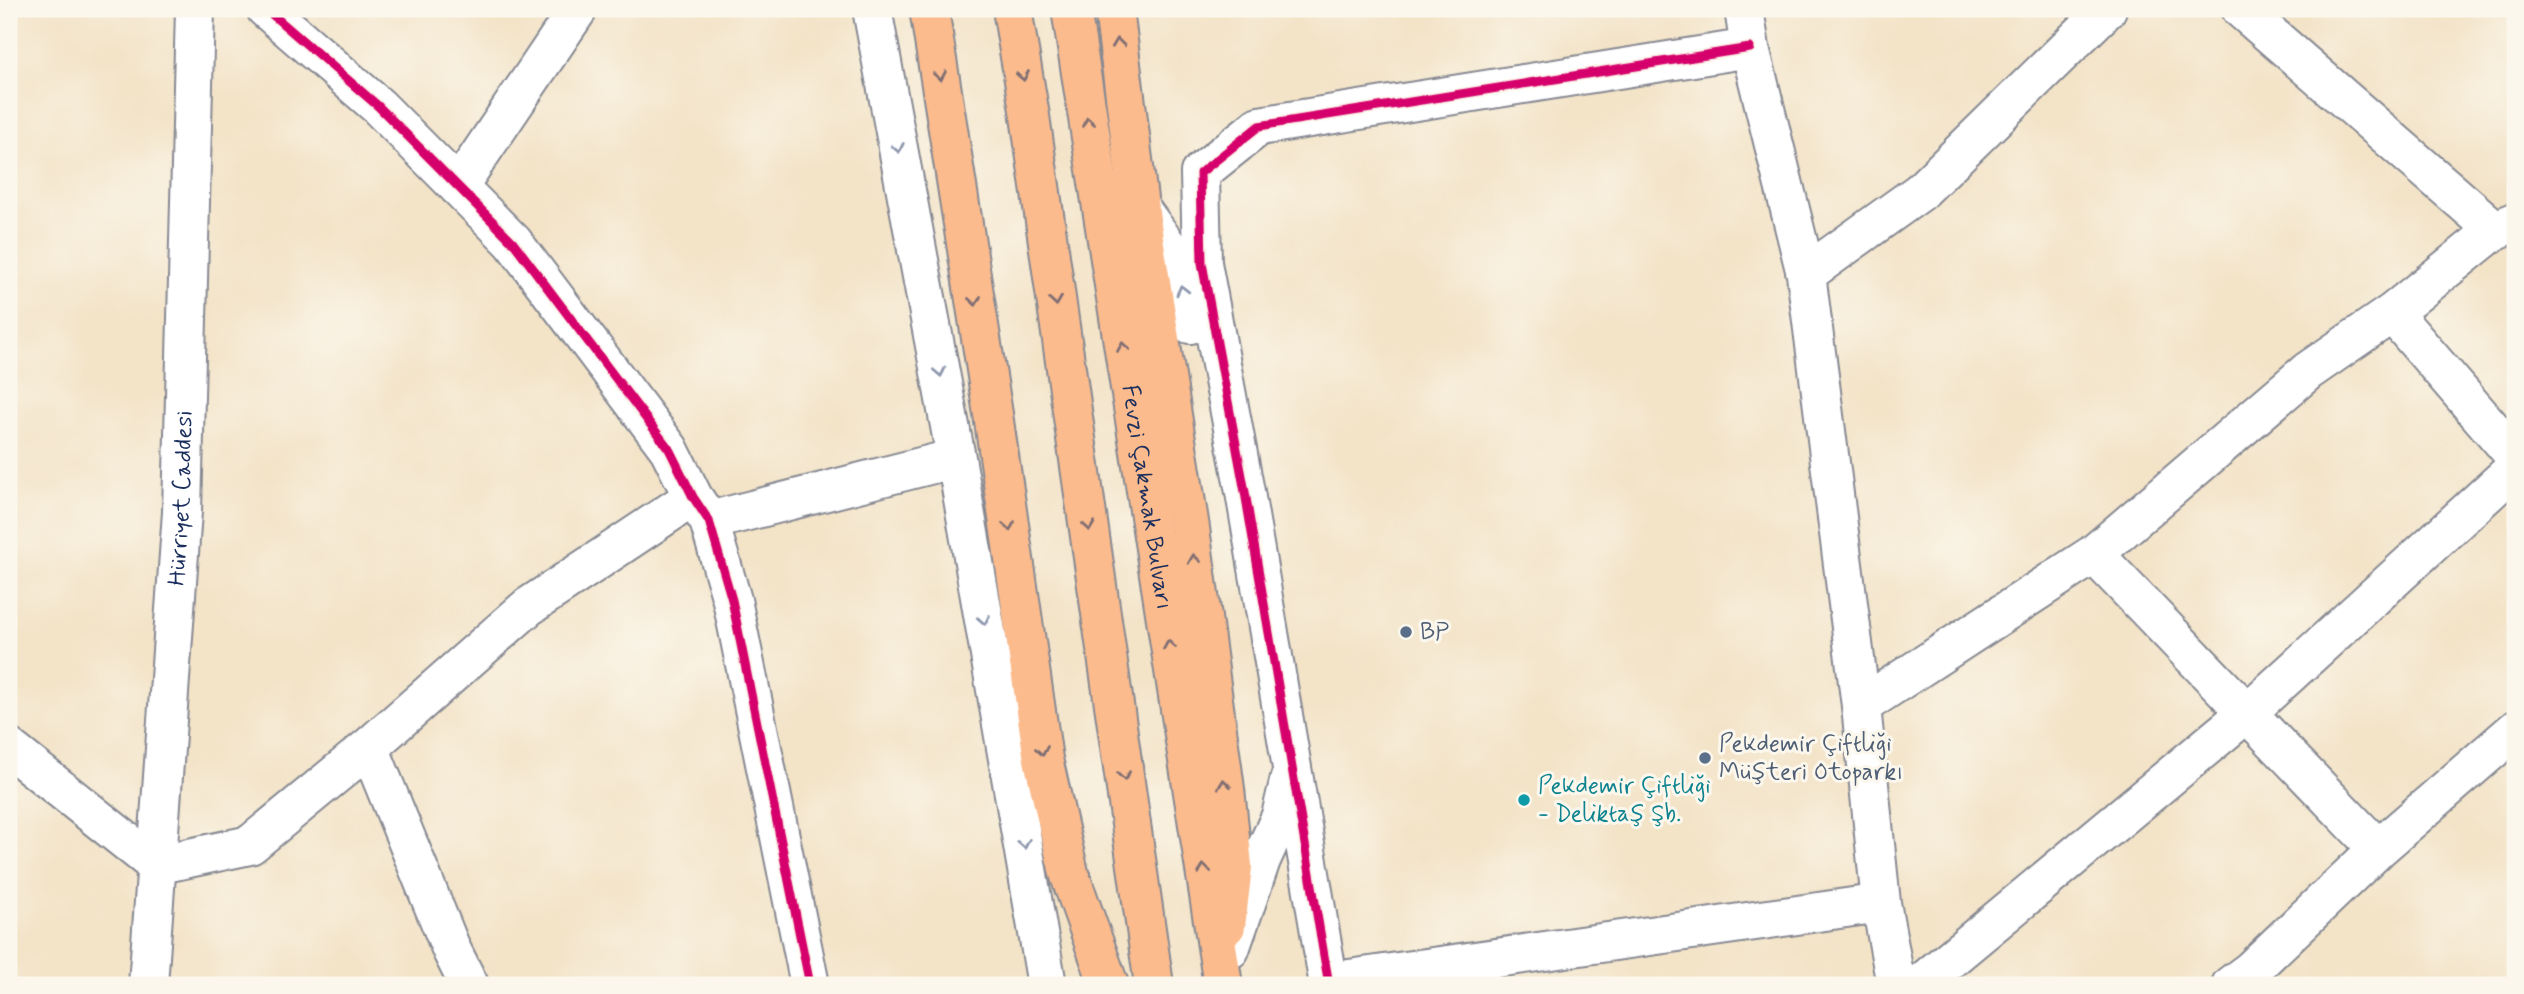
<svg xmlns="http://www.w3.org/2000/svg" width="2524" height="994" viewBox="0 0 2524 994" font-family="Mynerve,sans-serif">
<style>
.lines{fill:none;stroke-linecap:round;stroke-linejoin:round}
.minor-casing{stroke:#878992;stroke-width:42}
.tertiary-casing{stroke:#878992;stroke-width:42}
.primary-casing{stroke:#878992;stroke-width:42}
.minor{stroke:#fff;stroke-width:38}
.tertiary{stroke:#fff;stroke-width:38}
.primary{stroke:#fbbb8d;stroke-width:38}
.cycleway-casing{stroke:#fbf7ec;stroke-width:13}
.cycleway{stroke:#d6006c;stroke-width:9}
.oneway{stroke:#806e73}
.oneway2{stroke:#8d97ae}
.service-dot{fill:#5c6f8a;stroke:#fbf7ec;stroke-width:2.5}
.culture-dot{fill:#0f9aa8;stroke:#fbf7ec;stroke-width:2.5}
.labels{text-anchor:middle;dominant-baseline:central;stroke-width:6;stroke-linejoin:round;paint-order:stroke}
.street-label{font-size:24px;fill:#1b2f5e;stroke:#fbf7ec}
.service-label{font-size:24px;fill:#4e5e75;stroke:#fbf7ec;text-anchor:start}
.culture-label{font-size:24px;fill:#0d838f;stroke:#fbf7ec;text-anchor:start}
</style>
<rect width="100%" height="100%" fill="#fbf7ec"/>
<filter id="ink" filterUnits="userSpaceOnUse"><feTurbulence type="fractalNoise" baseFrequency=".0143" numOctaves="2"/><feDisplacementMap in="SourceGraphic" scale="14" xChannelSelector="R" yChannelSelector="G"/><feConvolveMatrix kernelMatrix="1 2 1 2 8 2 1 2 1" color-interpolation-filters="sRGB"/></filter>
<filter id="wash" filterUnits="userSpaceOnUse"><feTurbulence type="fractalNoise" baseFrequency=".00686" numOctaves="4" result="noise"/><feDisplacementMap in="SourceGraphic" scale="28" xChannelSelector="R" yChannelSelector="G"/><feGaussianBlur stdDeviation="1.57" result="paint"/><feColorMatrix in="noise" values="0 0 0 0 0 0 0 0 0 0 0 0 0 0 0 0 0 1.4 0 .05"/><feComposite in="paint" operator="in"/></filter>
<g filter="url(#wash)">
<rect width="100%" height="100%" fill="#f3e3c7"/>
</g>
<g filter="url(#ink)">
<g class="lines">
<defs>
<path id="minor" d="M266 9 378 106 513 242 669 449 693 497 709 521 732 600 810 985
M872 9 956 458 1047 985
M1744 9 1750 48 1806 274 1861 706 1881 903 1896 985
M2241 9 2495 230
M458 187 578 9
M1139 207 1168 247 1180 282 1190 324
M1806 274 1920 192 2107 9
M2392 313 2515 456
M709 521 956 458
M2094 554 2378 849
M1861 706 2094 554 2308 371 2392 313 2495 230 2515 222
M369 747 452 951 469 985
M9 748 156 865 250 845 369 747 528 607 693 497
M1230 949 1261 860 1281 816 1290 778
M1328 982 1881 903
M1329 985 1245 492 1202 263 1200 173 1259 126 1750 48
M1919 985 2248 712 2515 468
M2231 985 2251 970 2378 849 2515 730"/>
<g id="tertiary">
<path id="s1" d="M148 985 182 512 195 9"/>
</g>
<g id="primary">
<path d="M929 9 993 414 1043 759 1069 873 1109 985"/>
<path d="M1012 9 1030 116 1154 985"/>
<path id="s2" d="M1071 9 1223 985"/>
<path d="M1114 9 1139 207 1190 528 1225 789 1233 866 1226 926"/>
</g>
</defs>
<use href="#minor" class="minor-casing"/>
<use href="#tertiary" class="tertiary-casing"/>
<use href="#primary" class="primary-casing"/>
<use href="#minor" class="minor"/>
<use href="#tertiary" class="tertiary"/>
<use href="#primary" class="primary"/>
<defs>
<path id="cycleway" d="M266 9 378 106 513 242 669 449 693 497 709 521 732 600 810 985
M1329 985 1245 492 1202 263 1200 173 1259 126 1750 48"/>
</defs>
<use href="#cycleway" class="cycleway-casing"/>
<use href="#cycleway" class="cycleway"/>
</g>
<defs><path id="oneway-chevron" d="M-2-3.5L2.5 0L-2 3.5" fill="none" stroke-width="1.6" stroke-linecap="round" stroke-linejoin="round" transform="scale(1.75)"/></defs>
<g class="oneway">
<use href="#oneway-chevron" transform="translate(1118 43) rotate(-97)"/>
<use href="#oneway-chevron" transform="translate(940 76) rotate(81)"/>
<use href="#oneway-chevron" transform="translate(1023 76) rotate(80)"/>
<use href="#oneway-chevron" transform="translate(1088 122) rotate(-99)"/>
<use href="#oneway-chevron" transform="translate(975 301) rotate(81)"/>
<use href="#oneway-chevron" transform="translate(1056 301) rotate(82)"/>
<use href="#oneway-chevron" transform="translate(1123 347) rotate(-99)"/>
<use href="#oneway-chevron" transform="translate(1009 526) rotate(82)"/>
<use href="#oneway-chevron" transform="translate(1089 526) rotate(82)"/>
<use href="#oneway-chevron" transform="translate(1194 559) rotate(-98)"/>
<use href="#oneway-chevron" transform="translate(1169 645) rotate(-99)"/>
<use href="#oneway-chevron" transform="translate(1042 751) rotate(81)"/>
<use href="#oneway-chevron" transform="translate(1124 776) rotate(82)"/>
<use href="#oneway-chevron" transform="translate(1224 784) rotate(-97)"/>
<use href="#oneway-chevron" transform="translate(1204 869) rotate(-99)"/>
</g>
<g class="oneway2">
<use href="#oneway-chevron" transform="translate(898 148) rotate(79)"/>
<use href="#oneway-chevron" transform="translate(1182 290) rotate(-104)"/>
<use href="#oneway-chevron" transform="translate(940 372) rotate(79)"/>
<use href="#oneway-chevron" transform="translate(984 620) rotate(80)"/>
<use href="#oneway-chevron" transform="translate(1024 844) rotate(80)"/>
</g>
</g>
<g class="service-dot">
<circle cx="1406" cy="632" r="7"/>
<circle cx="1705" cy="758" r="7"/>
</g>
<circle class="culture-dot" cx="1524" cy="800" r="7"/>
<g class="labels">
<g class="street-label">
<text stroke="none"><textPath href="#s1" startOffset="488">Hürriyet Caddesi</textPath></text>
<text stroke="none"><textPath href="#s2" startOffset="494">Fevzi Çakmak Bulvarı</textPath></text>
</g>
<g class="service-label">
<text x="1420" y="632">BP</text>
<text x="1719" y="744">Pekdemir Çiftliği<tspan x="1719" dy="28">Müşteri Otoparkı</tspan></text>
</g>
<g class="culture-label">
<text x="1538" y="786">Pekdemir Çiftliği<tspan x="1538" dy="28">- Deliktaş Şb.</tspan></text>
</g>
</g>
<rect width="2524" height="994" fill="none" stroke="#fbf7ec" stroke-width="35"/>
</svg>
